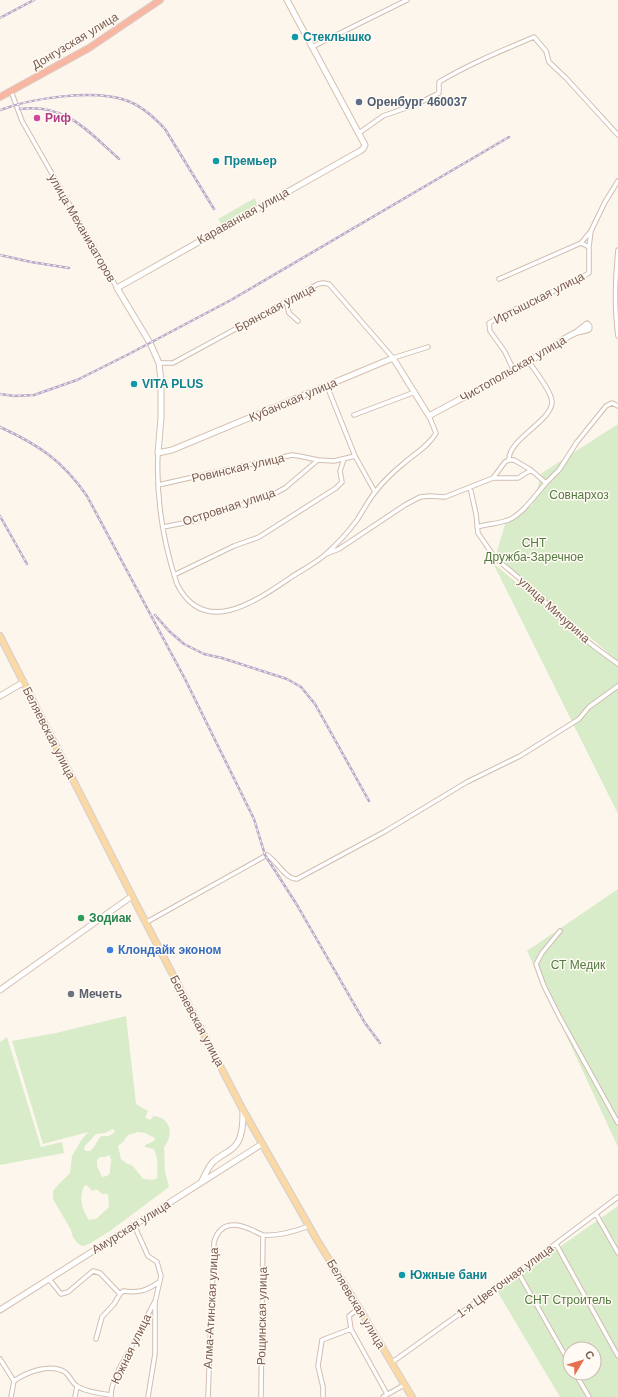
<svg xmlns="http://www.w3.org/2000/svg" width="618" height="1397" viewBox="0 0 618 1397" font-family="Arial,sans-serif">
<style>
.green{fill:#d8ecc9;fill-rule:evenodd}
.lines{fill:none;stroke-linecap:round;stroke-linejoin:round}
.street-casing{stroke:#d1beb0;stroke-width:5.5}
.secondary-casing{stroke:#d6c0b0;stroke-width:7}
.primary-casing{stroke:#dad1cd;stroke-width:8}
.highway-casing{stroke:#dad1cd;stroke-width:8}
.street{stroke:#fff;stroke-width:3.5}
.secondary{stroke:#fff;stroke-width:5}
.primary{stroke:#fbd9a5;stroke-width:5.5}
.highway{stroke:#f7b7a3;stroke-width:6}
.rail-casing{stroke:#b9a8c9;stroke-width:2.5}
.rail{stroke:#fffaf3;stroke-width:1;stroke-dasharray:3;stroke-linecap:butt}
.culture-dot{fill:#0f9aa8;stroke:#fffaf3;stroke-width:1.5}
.service-dot{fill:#5c6f8a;stroke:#fffaf3;stroke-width:1.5}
.hotel-dot{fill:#d1479c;stroke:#fffaf3;stroke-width:1.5}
.leisure-dot{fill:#2e9e5b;stroke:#fffaf3;stroke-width:1.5}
.shop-dot{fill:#3f7fe0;stroke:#fffaf3;stroke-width:1.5}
.worship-dot{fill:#6b7280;stroke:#fffaf3;stroke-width:1.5}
.labels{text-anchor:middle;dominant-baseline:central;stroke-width:3;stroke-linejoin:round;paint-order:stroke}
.culture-label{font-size:12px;font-weight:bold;fill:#0d838f;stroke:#fffaf3;text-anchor:start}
.street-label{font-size:12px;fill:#7a5c4d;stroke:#fffaf3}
.service-label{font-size:12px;font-weight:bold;fill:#4e5e75;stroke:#fffaf3;text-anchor:start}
.hotel-label{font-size:12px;font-weight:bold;fill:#b23c85;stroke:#fffaf3;text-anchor:start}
.park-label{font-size:12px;fill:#537a41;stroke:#fffaf3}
.leisure-label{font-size:12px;font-weight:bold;fill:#27864d;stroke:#fffaf3;text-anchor:start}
.shop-label{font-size:12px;font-weight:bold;fill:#366cbe;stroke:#fffaf3;text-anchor:start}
.worship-label{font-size:12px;font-weight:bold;fill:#5b616d;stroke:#fffaf3;text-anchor:start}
</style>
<rect width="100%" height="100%" fill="#fdf6ec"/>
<path class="green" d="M255 198 257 205 222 225 218 219Z
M618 424V661L495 558 506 521 532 505 542 473Z
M493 563 618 667V814Z
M618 889V1147L527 951Z
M126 1016 136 1104 148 1111 145 1117 150 1120 154 1116C171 1118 174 1135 164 1147L165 1172 169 1187 110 1231 89 1244 83 1246 78 1244 73 1237 71 1230 53 1199V1191L57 1186 70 1173 72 1156 82 1139 88 1132 43 1144 12 1041 56 1033ZM113 1129 115 1131C111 1136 108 1137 101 1136 96 1142 96 1146 90 1151H85L84 1147 96 1134 105 1133ZM138 1132 145 1133 155 1138 154 1141 145 1145V1147L154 1149C158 1159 158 1167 157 1178L153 1180 143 1179 133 1166 126 1163 121 1159 118 1146 123 1142 128 1135ZM109 1155C114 1162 109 1165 110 1173L107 1176 102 1177 97 1166V1160L100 1157H105ZM85 1185 88 1186 92 1191 96 1189 102 1194H108L109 1207 96 1219 89 1220C82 1210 78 1196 85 1185Z
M7 1037 41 1147 62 1142 64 1153 0 1165V1042Z
M618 1206V1397H560L497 1291ZM570 1349H594V1373H570Z"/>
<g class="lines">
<defs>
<path id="street" d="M312 47 407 0
M11 91 22 121 117 288
M359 133 383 116 417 104 439 93V82C469 64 501 51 534 37L546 51 549 62 566 78 618 135
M589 247 591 231 605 202 618 181
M618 250C615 279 614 307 618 336
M499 279 581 243 591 231
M286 301 289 313 298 321
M159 363H173L318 284 323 283 329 284 393 358 428 347
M514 371 505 352 490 331 489 323C521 304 557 292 589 273V247L581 243
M327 386 355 456 375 492
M354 415 415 392
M158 453C156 497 163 542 177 584 204 638 256 601 290 578 302 570 316 563 326 554 336 545 349 531 357 520 363 511 368 501 375 492 383 482 393 472 403 464 414 454 429 446 436 433L429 416
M509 460C508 439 552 421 552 402 552 392 535 371 529 362
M493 478H518L531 470
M158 485 292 455 299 456 318 460
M470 487 476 514 478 533 495 558 519 578 592 645 618 664
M163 527 194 521 270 496 285 488 318 460 334 461 355 456
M477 527C487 524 496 524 505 521 520 518 536 494 546 483
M326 554 339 549 405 505 420 497 429 496 445 497 493 478 505 462 509 460H514L531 470 546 483 559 470 577 442 606 406 612 403 618 406
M174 575 234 546 259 537 336 488 342 482 340 471 344 459
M145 923 267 855C277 861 285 879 297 879L384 832 467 782 520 756 579 719 589 707 618 686
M560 931 542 953 536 964 544 986 559 1016 618 1123
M596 1214 618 1253
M134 1225 148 1256 157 1262 161 1276 155 1302V1354L148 1397
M556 1244 618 1356
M518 1272 570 1364
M49 1279 61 1294 68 1292 93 1271 100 1273 120 1294 114 1304 102 1317 96 1339
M120 1294 123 1291C139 1293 146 1291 159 1282
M351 1329 387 1394
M0 1359 14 1381 11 1397
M391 1363 518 1272 618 1197
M575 1373 589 1397
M14 1381C27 1372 50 1363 65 1372 70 1376 72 1383 77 1386 84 1391 103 1394 111 1395
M111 1396C111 1379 125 1359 133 1344 140 1331 147 1316 154 1303
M75 1397 77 1386
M208 1397 214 1242C220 1222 235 1222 252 1230 255 1231 259 1234 263 1235 277 1236 296 1231 309 1226
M261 1397 263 1235
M323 1397V1387L318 1366 322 1340 351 1329 349 1316 359 1308
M383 1397 404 1385"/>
<path id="secondary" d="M287 0 365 145 363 149 360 151 117 288 150 343 159 363 161 381V418L158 453 172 450 393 358 429 416C461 398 495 382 527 363 544 353 559 340 577 332 581 331 585 331 589 329V326L587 324 578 331
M0 696 24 682
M0 990 132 896
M202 1181C205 1175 208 1167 213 1162 219 1156 228 1153 234 1147 243 1139 243 1121 243 1110
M0 1310 262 1144"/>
<path id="primary" d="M0 636 132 896 243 1110 317 1240 359 1308 412 1397"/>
<path id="highway" d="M0 97 89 48 160 0"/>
</defs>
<use href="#street" class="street-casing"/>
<use href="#secondary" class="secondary-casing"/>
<use href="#primary" class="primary-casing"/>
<use href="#highway" class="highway-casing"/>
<use href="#street" class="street"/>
<use href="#secondary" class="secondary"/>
<use href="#primary" class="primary"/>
<use href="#highway" class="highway"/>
<defs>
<path id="rail" d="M0 18 34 0
M20 109C65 103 88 131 119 159
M0 110C32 98 93 89 125 100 141 105 154 117 165 129L214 209
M0 255 31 262 69 268
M0 394 14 396 34 395 77 380 129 354 231 300 509 137
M0 427C39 445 62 460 87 496L185 679 254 819 265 855 297 905 365 1023 380 1043
M0 516 27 564
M155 615 169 631 184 644 204 654 222 658 287 679 301 687 315 704 369 801"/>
</defs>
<use href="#rail" class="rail-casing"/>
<use href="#rail" class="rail"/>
</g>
<g class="culture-dot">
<circle cx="295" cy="37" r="4"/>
<circle cx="216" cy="161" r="4"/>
<circle cx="134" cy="384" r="4"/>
<circle cx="402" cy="1275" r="4"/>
</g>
<circle class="service-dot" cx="359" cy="102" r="4"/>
<circle class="hotel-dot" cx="37" cy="118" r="4"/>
<circle class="leisure-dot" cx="81" cy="918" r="4"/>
<circle class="shop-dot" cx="110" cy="950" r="4"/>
<circle class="worship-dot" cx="71" cy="994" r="4"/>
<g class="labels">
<g class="culture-label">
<text x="303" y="37">Стеклышко</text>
<text x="224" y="161">Премьер</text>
<text x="142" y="384">VITA PLUS</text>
<text x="410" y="1275">Южные бани</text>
</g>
<g class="street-label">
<text transform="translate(75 41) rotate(-31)">Донгузская улица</text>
<text transform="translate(243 216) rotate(-29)">Караванная улица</text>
<text transform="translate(82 228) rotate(60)">улица Механизаторов</text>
<text transform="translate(539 298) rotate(-27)">Иртышская улица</text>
<text transform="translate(275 308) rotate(-28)">Брянская улица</text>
<text transform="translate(513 369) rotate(-30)">Чистопольская улица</text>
<text transform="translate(293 400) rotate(-23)">Кубанская улица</text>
<text transform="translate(238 468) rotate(-13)">Ровинская улица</text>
<text transform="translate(229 507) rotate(-18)">Островная улица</text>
<text transform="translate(554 610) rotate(42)">улица Мичурина</text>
<text transform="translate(49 733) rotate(63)">Беляевская улица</text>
<text transform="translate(197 1021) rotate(62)">Беляевская улица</text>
<text transform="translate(131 1227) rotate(-32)">Амурская улица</text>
<text transform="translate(505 1281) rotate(-36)">1-я Цветочная улица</text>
<text transform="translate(356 1304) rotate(59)">Беляевская улица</text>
<text transform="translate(211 1308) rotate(-87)">Алма-Атинская улица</text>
<text transform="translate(262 1316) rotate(-89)">Рощинская улица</text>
<text transform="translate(131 1349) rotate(-64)">Южная улица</text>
</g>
<g class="service-label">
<text x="367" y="102">Оренбург 460037</text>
</g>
<g class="hotel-label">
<text x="45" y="118">Риф</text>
</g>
<g class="park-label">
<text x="579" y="495">Совнархоз</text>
<text x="534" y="543">СНТ<tspan x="534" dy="14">Дружба-Заречное</tspan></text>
<text x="578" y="965">СТ Медик</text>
<text x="568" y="1300">СНТ Строитель</text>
</g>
<g class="leisure-label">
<text x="89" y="918">Зодиак</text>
</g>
<g class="shop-label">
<text x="118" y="950">Клондайк эконом</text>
</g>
<g class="worship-label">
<text x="79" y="994">Мечеть</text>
</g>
</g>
<g transform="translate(582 1361) rotate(52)"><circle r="19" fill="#fffaf3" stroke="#cabbb1"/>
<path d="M0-3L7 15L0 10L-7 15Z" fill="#e76f51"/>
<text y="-6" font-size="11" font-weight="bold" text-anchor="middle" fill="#7a5c4d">С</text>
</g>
</svg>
